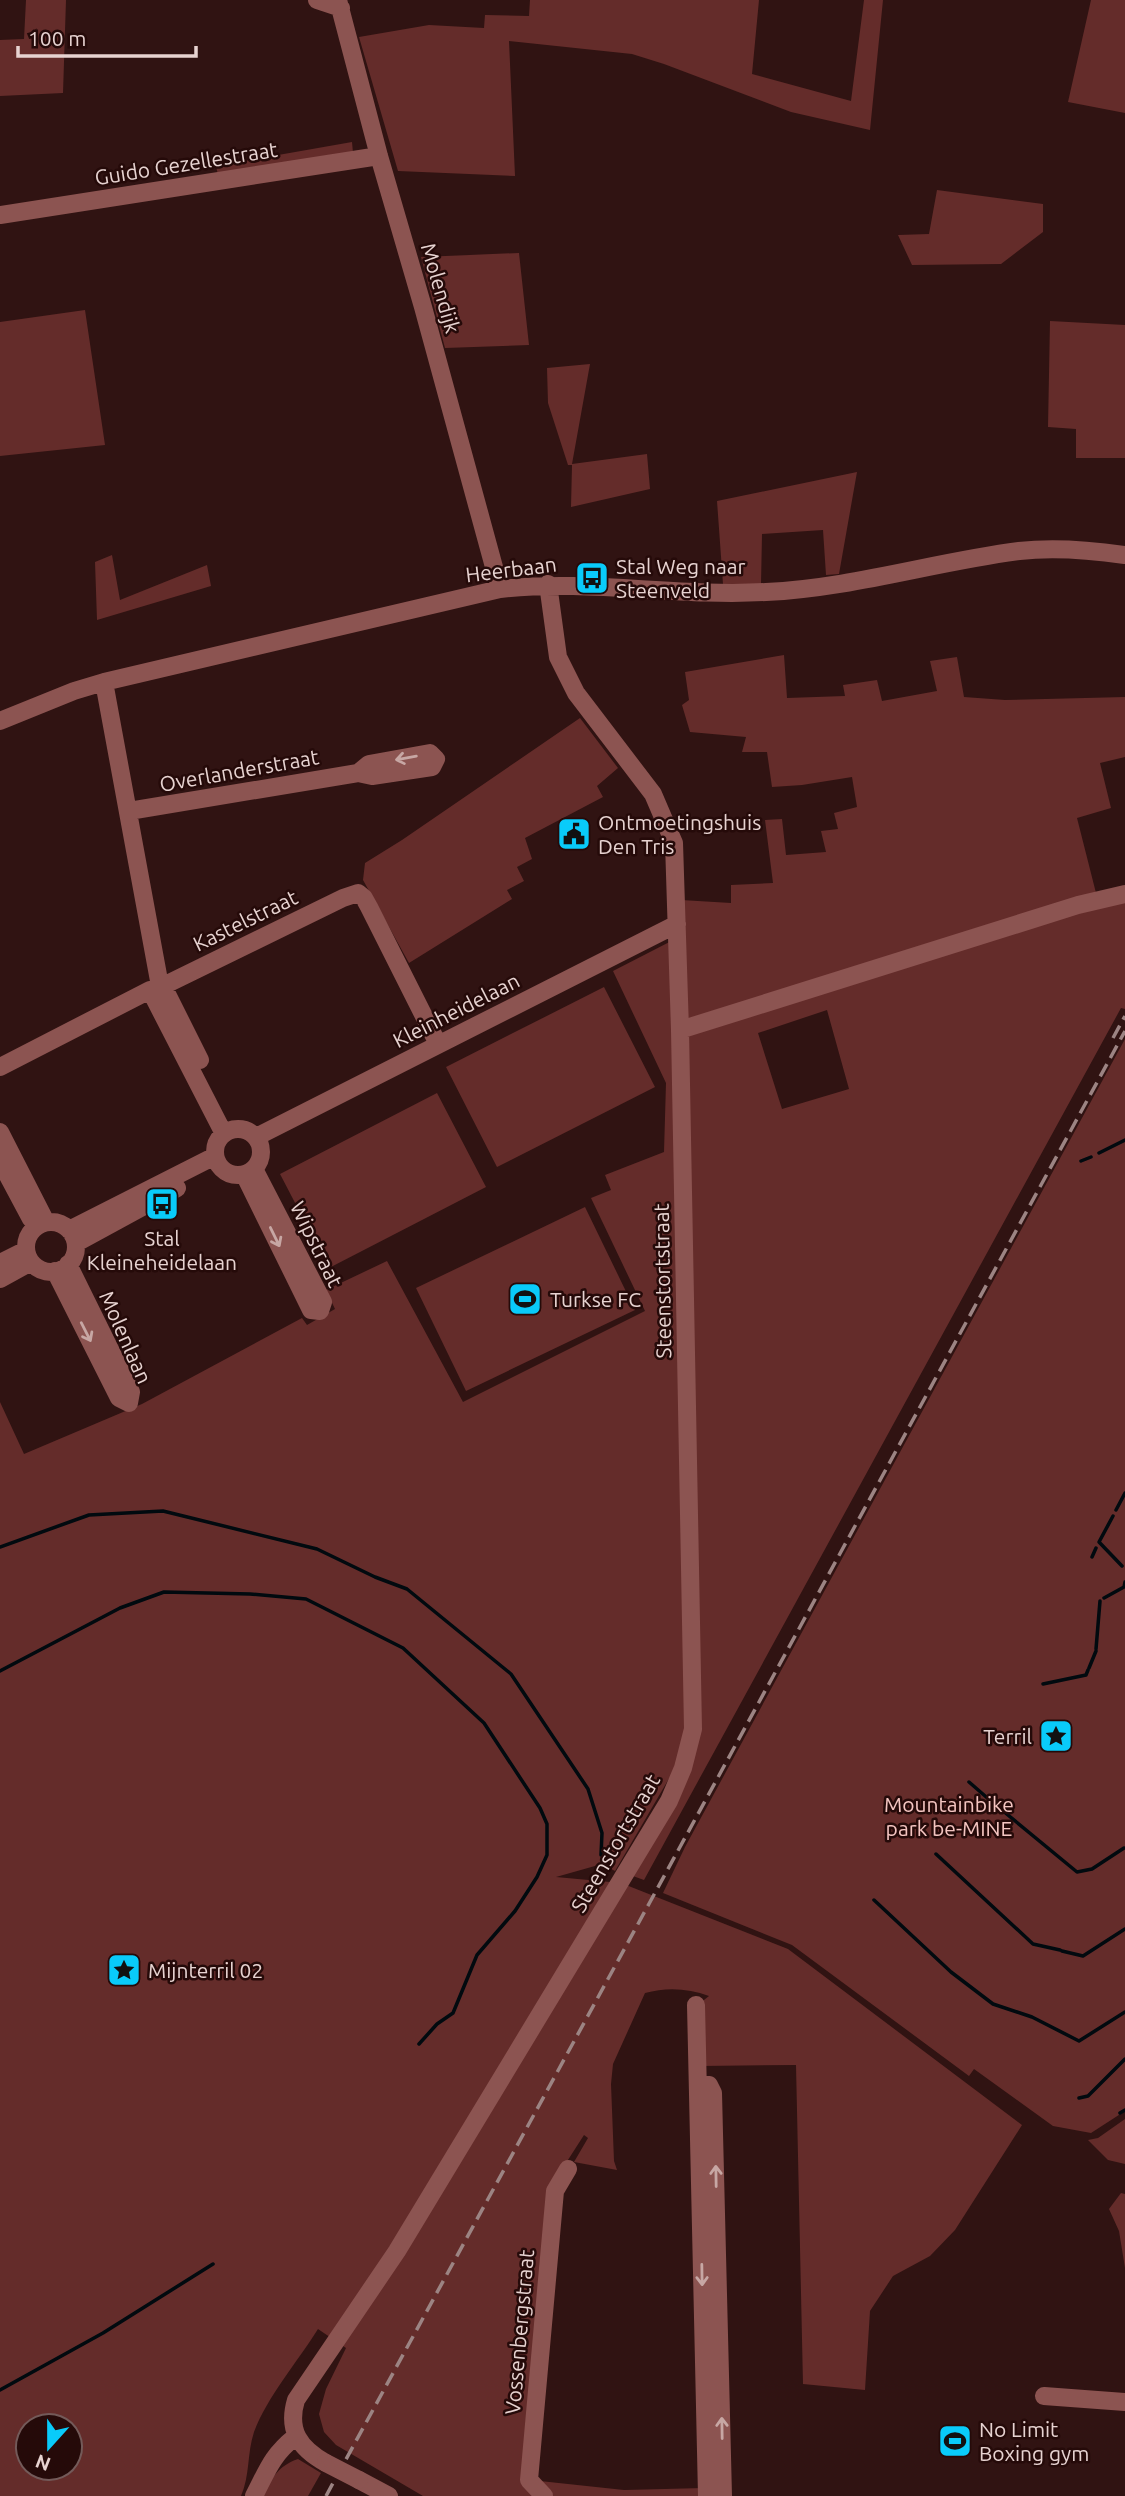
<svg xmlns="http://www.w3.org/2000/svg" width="1125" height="2496" viewBox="0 0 1125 2496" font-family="Ubuntu,sans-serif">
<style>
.green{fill:#642c2a;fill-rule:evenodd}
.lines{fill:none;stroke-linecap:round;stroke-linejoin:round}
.stream{stroke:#010a0f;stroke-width:3.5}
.minor{stroke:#8c5451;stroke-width:18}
.rail{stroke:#9c8483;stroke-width:3.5;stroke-dasharray:14 7;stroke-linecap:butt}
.minor-bridge{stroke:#8c5451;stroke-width:18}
.oneway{stroke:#c7a7a4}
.labels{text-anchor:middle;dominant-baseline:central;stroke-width:5;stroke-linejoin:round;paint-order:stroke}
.street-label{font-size:21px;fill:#e7d3d1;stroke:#250a09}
.poi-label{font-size:21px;fill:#e7d3d1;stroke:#250a09;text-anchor:start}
.park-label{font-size:21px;fill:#f4c5c1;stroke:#250a09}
</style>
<rect width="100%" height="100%" fill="#301312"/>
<path class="green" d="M26 0H66L63 93 0 96V40L24 39Z
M530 0H759L752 74 851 101 864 0H883L870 130 791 112 664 64 632 54 509 41 515 176 398 171 359 37 429 25 484 28 485 15 529 16Z
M1091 0H1125V113L1068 102Z
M352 142 353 153 218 175 216 166Z
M937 190 1043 204V232L1001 264 912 265 898 235 929 234Z
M519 253 529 345 445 348 421 257Z
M85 310 105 445 0 456V322Z
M1050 321 1125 325V458H1076V429L1048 427Z
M590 364 572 464 647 454 650 489 571 507 572 465H568L548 403 547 368Z
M857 472 839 574 826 575 823 530 762 534 761 584H723L717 501Z
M112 555 120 600 207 565 211 586 97 620 95 562Z
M784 655 787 698 845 696 843 685 877 680 882 701 937 691 930 661 957 657 964 697 1005 700 1125 697V757L1100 763 1111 808 1077 818 1096 893 1125 899V1009L1121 1008 644 1880 630 1875 674 1770 615 1871 602 1864 556 1877 621 1883 788 1949 1022 2125 955 2230 930 2256 893 2276 870 2311 865 2390 803 2384 796 2065 700 2066 699 2004 709 1996C688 1988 666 1987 645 1993L613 2064 611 2084 614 2161 617 2170 574 2162 588 2138 584 2135 566 2163 532 2496H423L336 2445 324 2432 319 2414 326 2389 346 2348 318 2329C298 2361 267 2397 254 2432 247 2453 250 2476 241 2496H0V1402L24 1454 142 1404 302 1318 307 1325 335 1309 326 1290 387 1261 463 1402 645 1311 591 1198 611 1190 605 1175 664 1152 666 1083 613 971 685 934 681 900 731 903V885L773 883 765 820 782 819 786 855 826 852 821 831 838 829 834 813 857 807 852 777 802 785 772 787 767 752H742L746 737 690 732 682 705 689 700 685 672ZM827 1010 849 1089 782 1109 758 1033ZM28 2426H70V2468H28Z
M580 718 618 768 597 786 603 797 525 838 532 859 517 867 524 881 507 890 512 899 409 963 363 880 365 863 402 840Z
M604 987 655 1087 497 1167 446 1067Z
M1125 1039V2111L1091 2133 1053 2126 974 2069 969 2076 792 1945 663 1893 685 1847Z
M437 1093 486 1187 329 1268 280 1174Z
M585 1207 635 1310 466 1391 416 1288Z
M1125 2119V2164L1108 2160 1088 2140 1098 2138Z
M1121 2193 1125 2194V2268L1119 2231 1109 2209Z
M298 2459 321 2473 308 2496H261C272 2478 278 2466 298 2459Z
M540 2481 624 2490 704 2488V2496H551Z"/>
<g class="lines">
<path class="stream" d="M1099 1153 1125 1140
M1081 1161 1091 1157
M1116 1510 1125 1493
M1113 1516 1099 1542 1122 1566
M0 1547 89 1515 163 1511 317 1549 375 1577 407 1589 511 1674 588 1789 602 1833 601 1855
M1092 1557 1096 1548
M1104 1598 1124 1587 1125 1582
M1096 1649 1100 1601
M1089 1668 1096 1651
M0 1671 120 1608 164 1592 250 1594 306 1599 403 1648 484 1723 540 1808 547 1824V1855L537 1877 515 1911 477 1955 453 2013 437 2024 419 2044
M1043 1684 1086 1675 1088 1670
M969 1782 992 1802
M997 1806 1077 1872 1092 1869 1124 1848
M936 1854 1033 1944 1060 1950
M874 1900 951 1972 993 2004 1032 2017 1079 2041 1125 2012
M1062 1951 1083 1956 1125 1929
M1079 2098 1088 2096 1125 2059
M1120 2113 1125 2110
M0 2390 103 2333 213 2264"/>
<path class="minor" d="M317 0 341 8
M338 0 379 156 423 307 500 589
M0 215 379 156
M104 682 160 986
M0 721 74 691 104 682 500 589C589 579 677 597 766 592 852 588 934 562 1019 551 1054 547 1090 550 1125 555
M129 811 358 773 372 776 432 767 436 759 430 753 369 764 358 773
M163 986 200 1060
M150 990 224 1134
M680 1030 1078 905 1125 894
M0 1067 150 990 163 986 343 898 358 893 364 898 369 907 438 1044
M215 1152a23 23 0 1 1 46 0a23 23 0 1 1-46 0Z
M0 1132 46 1222
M256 1137 677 924
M0 1161 31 1219
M245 1176 311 1310 320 1311 323 1302 254 1169
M26 1247a25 25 0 1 1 50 0a25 25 0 1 1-50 0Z
M69 1230 215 1156
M76 1243 177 1188
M0 1263 26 1250
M55 1271 119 1398 129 1403 131 1392 68 1264
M0 1279 31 1262
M696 2005 707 2496
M698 2084 709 2085 713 2093 723 2496
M1044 2396 1125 2402
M326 2463C299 2448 287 2430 296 2400L397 2251 669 1801 683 1768 693 1729 680 1030 674 843 653 794 576 693 558 657 548 584
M359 2480 389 2496
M254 2496C267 2471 272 2455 295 2437
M544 2496 529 2480 554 2202 555 2191 568 2169"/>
<path class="rail" d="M1113 1038 1125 1016
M326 2496 1125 1031"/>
<path class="minor-bridge" d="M326 2463 359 2480"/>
</g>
<defs><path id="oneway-shaft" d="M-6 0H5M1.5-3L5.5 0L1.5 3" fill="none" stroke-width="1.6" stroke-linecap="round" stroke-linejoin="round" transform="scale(1.75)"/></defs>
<g class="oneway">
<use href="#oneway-shaft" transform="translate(406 758) rotate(170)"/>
<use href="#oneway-shaft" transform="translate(275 1237) rotate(64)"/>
<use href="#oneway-shaft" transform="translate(86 1332) rotate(63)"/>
<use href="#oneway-shaft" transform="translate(716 2176) rotate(-91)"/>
<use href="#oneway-shaft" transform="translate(702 2275) rotate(89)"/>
<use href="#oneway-shaft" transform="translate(722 2428) rotate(-91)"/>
</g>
<defs>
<symbol id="bus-square" viewBox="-11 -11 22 22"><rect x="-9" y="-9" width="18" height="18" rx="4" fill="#09cbfa" stroke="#250a09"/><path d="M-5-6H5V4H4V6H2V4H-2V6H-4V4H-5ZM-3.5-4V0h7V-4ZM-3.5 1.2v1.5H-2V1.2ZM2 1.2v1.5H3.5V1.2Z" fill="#111"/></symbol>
<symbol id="civic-square" viewBox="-11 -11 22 22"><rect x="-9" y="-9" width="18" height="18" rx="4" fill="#09cbfa" stroke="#250a09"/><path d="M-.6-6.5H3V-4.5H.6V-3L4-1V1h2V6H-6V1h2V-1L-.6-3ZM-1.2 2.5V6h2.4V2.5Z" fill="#111"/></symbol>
<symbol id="stadium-square" viewBox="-11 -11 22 22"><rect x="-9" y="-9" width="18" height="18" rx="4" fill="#09cbfa" stroke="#250a09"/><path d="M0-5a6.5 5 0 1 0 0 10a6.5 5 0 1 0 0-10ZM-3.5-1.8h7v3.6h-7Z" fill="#111"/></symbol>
<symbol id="sight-square" viewBox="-11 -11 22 22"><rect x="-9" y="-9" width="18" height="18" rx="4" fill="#09cbfa" stroke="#250a09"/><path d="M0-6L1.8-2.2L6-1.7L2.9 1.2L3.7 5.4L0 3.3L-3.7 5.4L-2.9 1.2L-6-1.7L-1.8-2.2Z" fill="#111"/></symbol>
</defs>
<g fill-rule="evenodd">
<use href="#bus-square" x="573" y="559" width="38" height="38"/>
<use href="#civic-square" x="555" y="815" width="38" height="38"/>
<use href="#bus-square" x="143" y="1185" width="38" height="38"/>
<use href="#stadium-square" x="506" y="1280" width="38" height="38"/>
<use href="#sight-square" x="1037" y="1717" width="38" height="38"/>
<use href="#sight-square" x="105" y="1951" width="38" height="38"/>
<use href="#stadium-square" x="936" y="2422" width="38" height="38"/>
</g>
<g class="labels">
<g class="street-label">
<text transform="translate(186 163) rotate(-9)">Guido Gezellestraat</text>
<text transform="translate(441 288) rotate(74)">Molendijk</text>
<text transform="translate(511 569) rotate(-7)">Heerbaan</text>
<text transform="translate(239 770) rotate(-10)">Overlanderstraat</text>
<text transform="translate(245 920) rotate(-26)">Kastelstraat</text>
<text transform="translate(456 1010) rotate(-27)">Kleinheidelaan</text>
<text transform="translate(317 1244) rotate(64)">Wipstraat</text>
<text transform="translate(662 1281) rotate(-91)">Steenstortstraat</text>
<text transform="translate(126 1337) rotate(66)">Molenlaan</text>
<text transform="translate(615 1843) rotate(-60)">Steenstortstraat</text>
<text transform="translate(519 2332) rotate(-85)">Vossenbergstraat</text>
</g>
<g class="poi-label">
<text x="616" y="566">Stal Weg naar<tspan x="616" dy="24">Steenveld</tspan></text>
<text x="598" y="822">Ontmoetingshuis<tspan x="598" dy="24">Den Tris</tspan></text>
<text x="162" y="1238" text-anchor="middle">Stal<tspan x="162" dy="24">Kleineheidelaan</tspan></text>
<text x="550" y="1299">Turkse FC</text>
<text x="1032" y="1736" text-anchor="end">Terril</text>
<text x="148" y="1970">Mijnterril 02</text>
<text x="979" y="2429">No Limit<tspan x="979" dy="24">Boxing gym</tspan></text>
</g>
<g class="park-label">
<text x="949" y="1804">Mountainbike<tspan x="949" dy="24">park be-MINE</tspan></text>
</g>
</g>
<g transform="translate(49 2447) rotate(201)"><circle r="33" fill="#250a09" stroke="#735a59" stroke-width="2"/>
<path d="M0-5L12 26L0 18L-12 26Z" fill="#09cbfa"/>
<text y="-10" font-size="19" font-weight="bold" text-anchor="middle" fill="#e7d3d1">N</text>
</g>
<path d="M18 46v10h178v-10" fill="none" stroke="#e7d3d1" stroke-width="3.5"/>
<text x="28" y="46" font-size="21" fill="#e7d3d1" stroke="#250a09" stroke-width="5" paint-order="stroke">100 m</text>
</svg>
